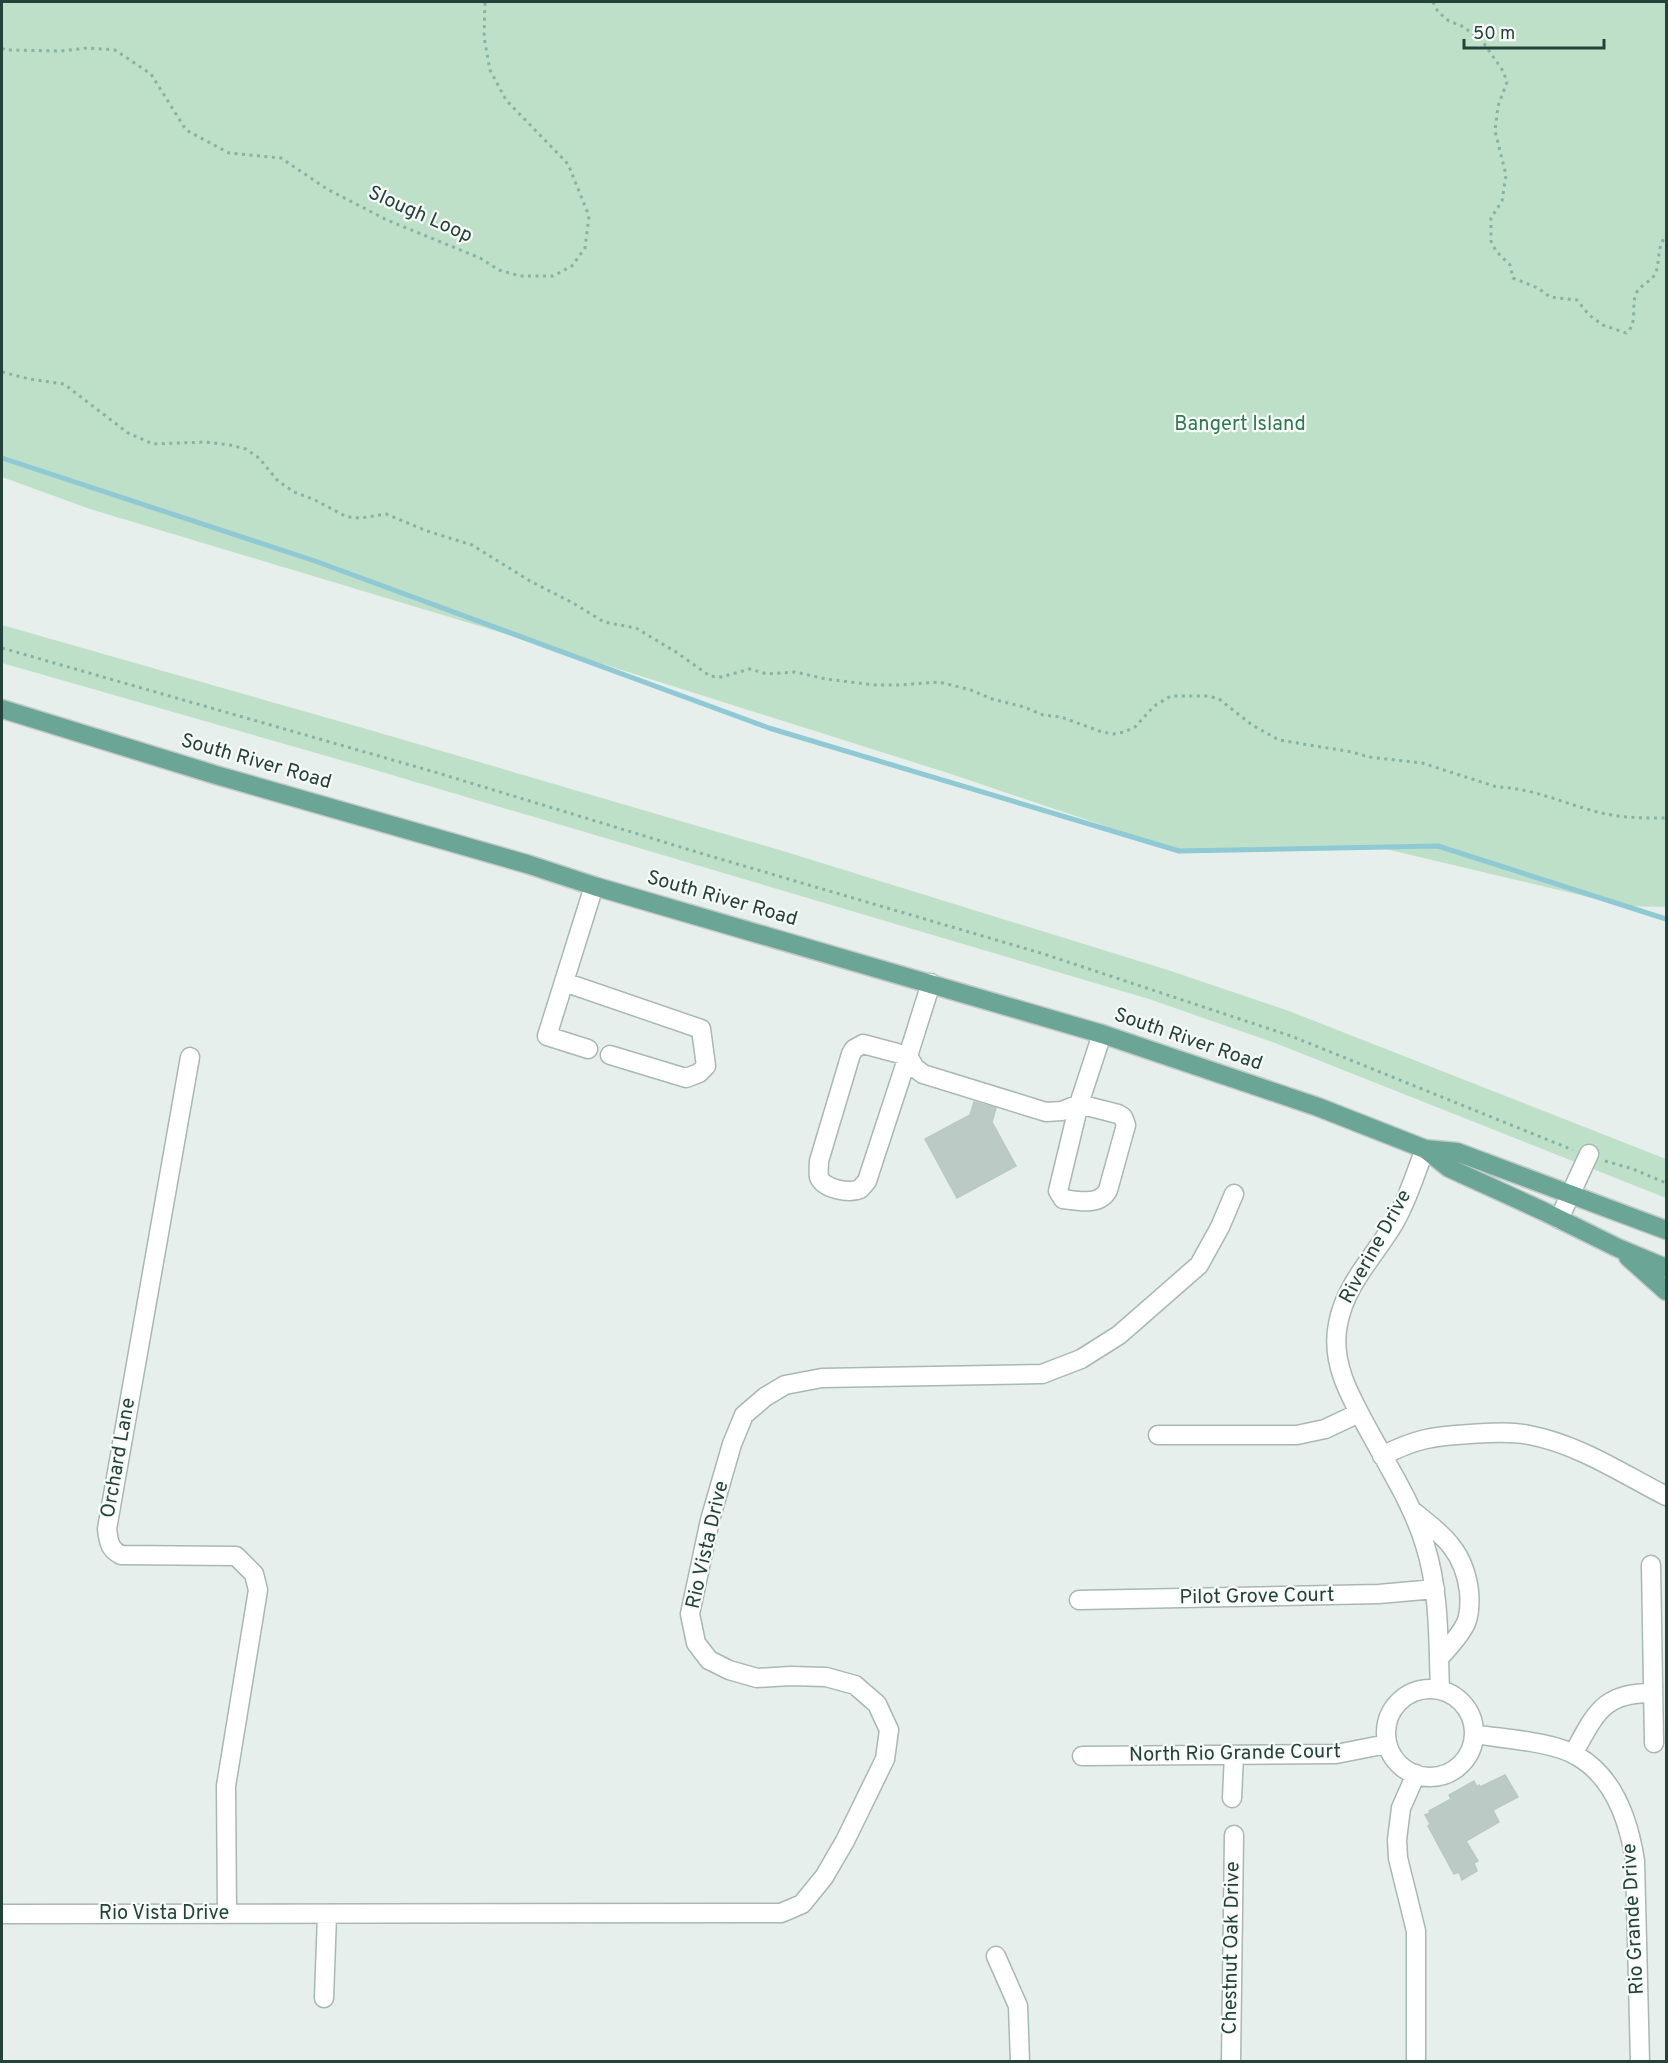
<svg xmlns="http://www.w3.org/2000/svg" width="1668" height="2063" viewBox="0 0 1668 2063" font-family="Overpass,sans-serif">
<style>
.green{fill:#bfe0c8}
.lines{fill:none;stroke-linecap:round;stroke-linejoin:round}
.stream{stroke:#8ec9d4;stroke-width:5}
.building{fill:#bbcac4;stroke:#b8c9c2;stroke-width:1.5}
.minor-casing{stroke:#a8b8b2;stroke-width:21}
.major-casing{stroke:#c2cac8;stroke-width:21}
.path{stroke:#86b3a5;stroke-width:3;stroke-dasharray:3 4.5;stroke-linecap:butt}
.minor{stroke:#fff;stroke-width:18}
.major{stroke:#6aa596;stroke-width:18}
.labels{text-anchor:middle;dominant-baseline:central;stroke-width:4.5;stroke-linejoin:round;paint-order:stroke}
.street-label{font-size:20px;fill:#24423a;stroke:#f7fbf9}
.park-label{font-size:20px;fill:#2d7a4b;stroke:#f7fbf9}
</style>
<rect width="100%" height="100%" fill="#e6efeb"/>
<path class="green" d="M2 2H1666V907L1626 906 1377 847 1179 851 951 774 549 647 90 509 2 477Z
M2 625 370 730 783 851 1168 970 1289 1011 1666 1159V1198L1275 1043 1149 999 365 767 2 663Z"/>
<g class="lines">
<path class="stream" d="M2 458 315 561 769 728 1179 851 1438 846 1666 919"/>
</g>
<path class="building" d="M974 1102 996 1108 992 1122 1016 1166 957 1198 925 1139 970 1115Z
M1505 1775 1518 1797 1493 1810 1499 1822 1466 1841 1478 1861 1474 1863 1477 1871 1462 1880 1459 1872 1454 1874 1428 1826 1430 1824 1425 1815 1430 1813 1429 1811 1451 1799 1449 1795 1474 1781 1477 1787 1479 1785 1480 1787Z"/>
<g class="lines">
<defs>
<path id="minor" d="M564 982 701 1029 706 1066 699 1073 686 1078 610 1055
M931 983 908 1056 915 1068 923 1074 1046 1112 1062 1111 1079 1104 1102 1034
M863 1044 908 1056 867 1181 860 1189C849 1194 824 1189 819 1177 818 1172 819 1166 819 1161L851 1054 854 1049Z
M588 1049 547 1036 594 886
M190 1057 107 1529C109 1542 109 1549 121 1555L236 1556 254 1574 258 1590 226 1786 227 1913
M1079 1104 1118 1114 1123 1117 1126 1125 1108 1190C1100 1206 1078 1201 1063 1199L1058 1191Z
M1425 1149C1415 1174 1407 1202 1393 1225 1373 1258 1345 1285 1338 1324 1330 1363 1351 1398 1369 1431 1389 1468 1413 1505 1425 1545 1440 1593 1438 1641 1440 1690
M1559 1219 1589 1154
M1158 1435H1297L1325 1429 1359 1413
M1382 1456C1415 1439 1433 1436 1470 1434 1489 1433 1510 1431 1529 1435 1578 1444 1623 1474 1666 1496
M1414 1512C1444 1536 1464 1551 1469 1591 1470 1602 1470 1613 1466 1623 1460 1636 1449 1647 1440 1657
M1651 1565 1654 1743
M1079 1600 1379 1594 1435 1589
M1386 1733a44 44 0 1 1 88 0a44 44 0 1 1-88 0Z
M1474 1734C1503 1739 1552 1741 1577 1756 1614 1777 1629 1822 1635 1861L1640 2062
M1573 1754C1595 1715 1602 1692 1653 1693
M1082 1756 1336 1754 1387 1744
M1232 1798 1234 1755
M2 1914 781 1913 802 1904 824 1877 845 1841 885 1759 889 1730 877 1704 855 1685 826 1677 791 1676 757 1678 729 1670 709 1660 696 1643 690 1614 710 1520 732 1444 744 1415 765 1397 785 1385 822 1378 1042 1374 1081 1359 1119 1335 1199 1265 1220 1227 1234 1194
M996 1956 1018 2006 1020 2062
M324 1998 327 1915
M1231 2062 1234 1835
M1416 2062V1931L1398 1858 1397 1840 1401 1808 1416 1774"/>
<path id="major" d="M2 709 216 775 527 864 594 886 1102 1034 1318 1107 1425 1149 1457 1152 1666 1230
M1425 1149 1449 1168 1543 1211 1618 1248 1666 1268
M1628 1257 1666 1291"/>
</defs>
<use href="#minor" class="minor-casing"/>
<use href="#major" class="major-casing"/>
<path class="path" d="M1433 2 1438 12 1449 21 1464 27 1483 42 1503 71 1507 82 1498 106 1495 131 1506 175 1502 201 1491 218V241L1496 251 1510 265 1513 278 1538 288 1550 297 1577 300 1589 315 1603 325 1626 333C1637 325 1632 309 1635 297 1638 284 1652 283 1656 272 1660 260 1657 246 1666 236
M2 48 5 50 61 51 87 48 115 50 151 74 186 130 229 153 281 158 327 189 387 220 480 258 499 270 520 276H553L572 266 585 248 589 216 568 164 506 100 490 70 484 37 485 2
M2 372 29 379 64 384 128 433 153 444 205 442 230 445 246 449 259 458 278 481 294 492 315 500 347 517 361 518 386 514 427 531 472 545 530 581 573 603 604 622 636 628 676 652 710 676 721 677 750 669 767 674 795 672 826 679 874 685H899L939 682 971 690 992 699 1024 707 1043 715 1061 717 1102 732 1113 734 1124 732 1135 727 1154 706 1171 696H1208L1219 699 1252 725 1279 740 1352 752 1369 757 1422 763 1497 787C1535 788 1569 806 1606 814 1626 818 1646 818 1666 818
M2 648 438 773 710 856 1044 954 1291 1036 1573 1150
M1605 1161 1633 1169 1666 1183"/>
<use href="#minor" class="minor"/>
<use href="#major" class="major"/>
</g>
<g class="labels">
<g class="street-label">
<text transform="translate(420 215) rotate(24)">Slough Loop</text>
<text transform="translate(256 762) rotate(16)">South River Road</text>
<text transform="translate(722 899) rotate(16)">South River Road</text>
<text transform="translate(1188 1040) rotate(19)">South River Road</text>
<text transform="translate(1376 1247) rotate(-61)">Riverine Drive</text>
<text transform="translate(119 1458) rotate(-80)">Orchard Lane</text>
<text transform="translate(708 1545) rotate(-77)">Rio Vista Drive</text>
<text transform="translate(1257 1597) rotate(-1)">Pilot Grove Court</text>
<text transform="translate(1235 1754) rotate(-1)">North Rio Grande Court</text>
<text x="164" y="1914">Rio Vista Drive</text>
<text transform="translate(1634 1919) rotate(-93)">Rio Grande Drive</text>
<text transform="translate(1232 1948) rotate(-89)">Chestnut Oak Drive</text>
</g>
<g class="park-label">
<text x="1240" y="425">Bangert Island</text>
</g>
</g>
<rect width="1668" height="2063" fill="none" stroke="#24423a" stroke-width="6"/>
<path d="M1464 39v9h140v-9" fill="none" stroke="#24423a" stroke-width="3"/>
<text x="1473" y="39" font-size="18" fill="#24423a" stroke="#f7fbf9" stroke-width="4.5" paint-order="stroke">50 m</text>
</svg>
